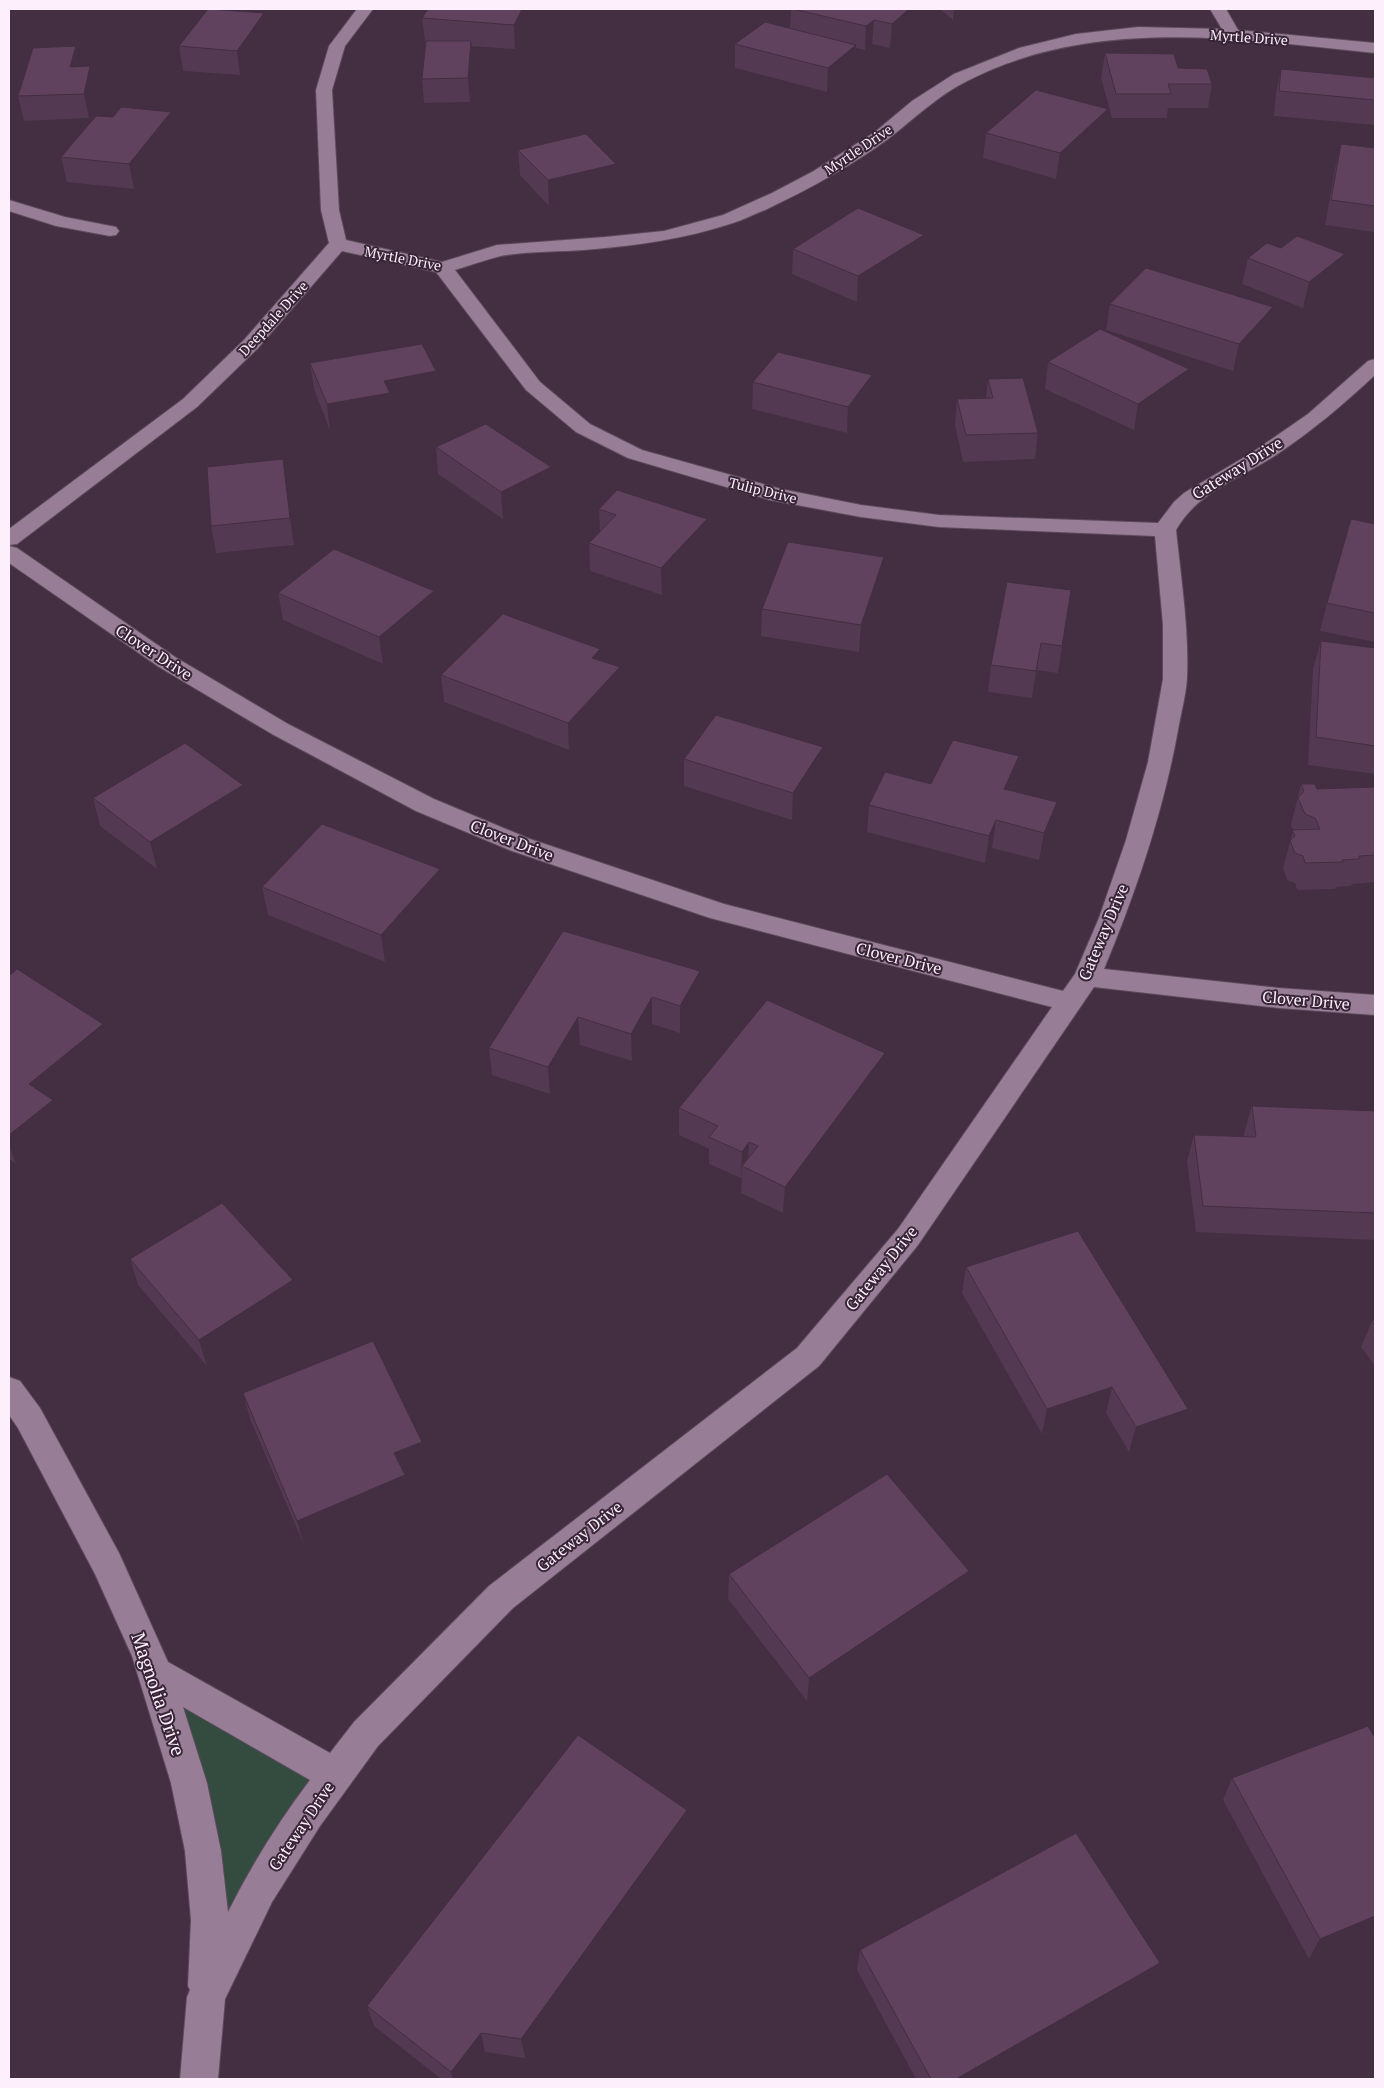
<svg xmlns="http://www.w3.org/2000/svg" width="1384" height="2088" viewBox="0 0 1384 2088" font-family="'PT Serif',serif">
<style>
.green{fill:#344c40}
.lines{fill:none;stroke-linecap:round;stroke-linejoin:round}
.street-casing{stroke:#5c4a5b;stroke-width:2}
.street{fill:#977e96;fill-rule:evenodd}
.wall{fill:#533951}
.shaded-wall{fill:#442e42}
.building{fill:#61425e;stroke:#442e42}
.labels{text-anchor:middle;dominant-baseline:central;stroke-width:4;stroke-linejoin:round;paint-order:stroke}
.far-street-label{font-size:14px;fill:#fdf0fc;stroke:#382437}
.street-label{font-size:16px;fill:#fdf0fc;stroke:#382437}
.near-street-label{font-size:19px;fill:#fdf0fc;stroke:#382437}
</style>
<rect width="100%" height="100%" fill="#432e42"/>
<path class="green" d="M177 1696 323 1777 217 1947Z"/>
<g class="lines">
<defs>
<path id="street" d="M357 9H373L345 46 332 90 339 210 346 240 442 262 497 245 605 237 664 231 723 215 772 193 812 172 875 132 912 101 954 74 1019 48 1076 34 1138 27 1222 29 1210 9H1226L1238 30 1375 43V53C1238 39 1094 16 967 81 937 96 914 119 888 139 850 167 807 190 765 210 754 214 744 220 733 223 685 239 635 246 584 250 559 252 520 251 497 257 482 261 468 266 455 270L540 382 590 424 642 450 781 489 861 505 939 515 1158 523 1174 502 1184 493 1253 452 1308 414 1368 361 1375 359V375C1344 404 1312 431 1276 455 1241 478 1197 492 1176 530 1181 579 1189 629 1187 678 1186 695 1181 713 1178 730 1163 813 1136 892 1104 969L1279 988 1375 995V1015L1279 1008 1094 987 918 1245 819 1366 513 1608 378 1746 320 1826 272 1902 225 1999 218 2079H180L187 1997 190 1990 188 1986 191 1920 185 1851 171 1783 132 1656 95 1574 18 1428 9 1415V1377L20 1381 40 1408 119 1553 168 1662 330 1753 354 1722 489 1586 797 1348 898 1229 1052 1007 710 918 512 851 416 811 272 734 159 667 9 563V546L17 548 175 657 288 724 434 799 530 839 724 904 1063 991 1075 974 1099 918 1126 840 1148 762 1163 679V625L1155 536 939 527 861 517 770 500 628 458 576 432 526 390 436 272 342 251 258 348 197 407 17 544 9 545V529L183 399 244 340 329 243 321 210 316 90 329 46ZM183 1707 310 1780C279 1821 251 1866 228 1912L221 1851 207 1783Z
M9 200 65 217 116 227 119 231 116 235 110 236 56 226 9 211Z"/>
</defs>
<use href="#street" class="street-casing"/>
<use href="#street" class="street"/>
</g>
<path class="wall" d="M791 9H917L916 25 890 48 872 44 865 50 856 48 854 70 827 92 735 68V44L790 29Z
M940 9H1009L953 20Z
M264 13 267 37 240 75 183 71 179 46Z
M422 18 528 24 515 49 471 46 473 65 470 102 424 103 422 79 426 42H425Z
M76 46 80 67 90 66 95 91 89 118 24 121 18 96Z
M1105 53 1178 68 1212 84 1208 108H1168L1167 118H1112L1101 78Z
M1281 69 1375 78V125L1274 116 1276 93Z
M171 112 175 137 134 189 67 182 61 157 113 117Z
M986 133 1105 134 1056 179 983 158Z
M1341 144 1375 148V228L1374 232 1325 225 1335 169Z
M518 150 617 189 549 206 520 175Z
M924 235 921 260 857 302 792 274 793 249Z
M1281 248 1345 254 1339 280 1303 308 1242 284 1248 258Z
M1110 304 1273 307 1267 333 1233 371 1106 330Z
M1048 362 1184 395 1134 430 1045 389Z
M310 363 436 371 438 398 391 406 393 419 330 431 314 389Z
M988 379 1038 433 1035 459 963 462 955 425 957 399 986 398Z
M753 382 870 402 847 433 752 409Z
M436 447 552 494 503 519 438 474Z
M288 486 294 545 216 553 211 526Z
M599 509 707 519V546L662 595 590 571 589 543 600 532Z
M1375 524V642L1320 631 1327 603Z
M882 584 859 652 761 636 762 609Z
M1071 590 1058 673 1037 670 1032 698 988 692 991 665Z
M434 591 437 618 383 664 283 620 278 593Z
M1321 641 1375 648V774L1308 765 1313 668Z
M441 675 621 695 569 750 444 702Z
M1019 756 1015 784 1012 791 1053 830 1039 860 992 848 985 863 867 832 869 805 931 784Z
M684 759 822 775 792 820 684 786Z
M1301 784 1317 789 1375 787V882L1352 884 1351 886 1336 887 1335 889 1297 890 1295 883 1287 880 1283 868 1293 830 1291 825Z
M93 798 249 812 157 869 100 826Z
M262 887 443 897 385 962 268 915Z
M700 971V998L680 1033 652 1024 632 1061 580 1045 550 1094 492 1075 489 1048Z
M9 976 111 1051 52 1099 62 1127 16 1164 9 1159Z
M883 1080 783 1213 741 1193 742 1177 741 1178 709 1164V1149L679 1135V1108Z
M1252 1106 1375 1111V1240L1196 1232 1187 1161 1194 1135 1244 1137V1133Z
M130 1259 293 1280 299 1306 207 1366 138 1285Z
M966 1267 1188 1409 1180 1434 1129 1452 1106 1413 1042 1434 962 1293Z
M1375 1320V1366L1361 1347 1372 1321Z
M243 1393 426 1467 405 1476 410 1500 304 1545 250 1419Z
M969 1571 965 1595 807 1701 728 1599 729 1574Z
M1375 1738V1931L1309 1959 1223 1800 1232 1778Z
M687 1810V1832L525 2058 485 2052 465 2079H441L374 2026 367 2006Z
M860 1950 1160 1963 1151 1983 983 2079H916L857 1970Z"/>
<path class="shaded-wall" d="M44 9H94L97 27 49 33Z
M522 9H527L528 24 515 49 514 25Z
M909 9H917L916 25 890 48 892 24Z
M954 9H1009L953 20Z
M264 13 267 37 240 75 237 51Z
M874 20 872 44 865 50 866 26Z
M471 41 473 65 470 102 468 78Z
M856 45 854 70 827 92 828 68Z
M76 46 81 70 70 67Z
M90 66 95 91 89 118 84 94Z
M1108 109 1105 134 1056 179 1060 153Z
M171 112 175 137 134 189 129 164Z
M616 164 617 189 549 206 548 180Z
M924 235 921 260 857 302 858 276Z
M1345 254 1339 280 1303 308 1309 282Z
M1273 307 1267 333 1233 371 1239 344Z
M1189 369 1184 395 1134 430 1138 404Z
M436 371 438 398 391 406 393 419 330 431 327 404 384 381Z
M872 375 870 402 847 433 848 407Z
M283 459 288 486 294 545 290 518Z
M551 467 552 494 503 519 501 492Z
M707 519V546L662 595 661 568Z
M884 557 882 584 859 652 861 625Z
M434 591 437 618 383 664 379 637Z
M1041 643 1037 670 1032 698 1036 671Z
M600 649 602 677 592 658Z
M620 667 621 695 569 750 568 723Z
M823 747 822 775 792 820 793 793Z
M1019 756 1015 784 1000 816 1004 789Z
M243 785 249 812 157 869 150 842Z
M1057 802 1053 830 1039 860 1044 833Z
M996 820 992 848 985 863 989 836Z
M440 869 443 897 385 962 381 935Z
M700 971V998L680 1033V1006Z
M652 997V1024L632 1061 631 1034Z
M578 1017 580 1045 550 1094 548 1067Z
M103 1024 111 1051 38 1111 29 1084Z
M885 1053 883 1080 783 1213 785 1187Z
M53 1100 62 1127 16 1164 9 1145V1135Z
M749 1142 748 1169 742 1166 741 1178 742 1152Z
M293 1280 299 1306 207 1366 199 1340Z
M1112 1387 1106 1413 1042 1434 1047 1409Z
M1188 1409 1180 1434 1129 1452 1136 1427Z
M422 1442 426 1467 405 1476 410 1500 304 1545 297 1521 394 1453Z
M969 1571 965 1595 807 1701 809 1678Z
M687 1810V1832L525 2058 521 2039Z
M1375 1916V1931L1309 1959 1320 1939Z
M1160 1963 1151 1983 983 2079H956Z
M481 2033 485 2052 465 2079H453L451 2072Z"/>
<path class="building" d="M208 9 264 13 237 51 179 46Z
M428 9H522L514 25 422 18Z
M793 9H909L892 24 874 20 866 26Z
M765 22 856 45 828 68 735 44Z
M426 41H471L468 78 422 79Z
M76 46 70 67 90 66 84 94 18 96 33 48Z
M1105 53 1174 54 1178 68 1207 69 1212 84H1168L1171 94H1116Z
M1281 69 1375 78V100L1279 91Z
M1036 90 1108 109 1060 153 986 133Z
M121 107 171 112 129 164 61 157 96 116 113 117Z
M586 134 616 164 548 180 518 150Z
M1341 144 1375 148V206L1331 200Z
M858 208 924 235 858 276 793 249Z
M1297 236 1345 254 1309 282 1248 258 1267 243 1281 248Z
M1146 268 1273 307 1239 344 1110 304Z
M1100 329 1189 369 1138 404 1048 362Z
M422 344 436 371 384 381 390 393 327 404 310 363Z
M778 352 872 375 848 407 753 382Z
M1023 378 1038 433 966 435 957 399 993 398 988 379Z
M486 424 551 467 501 492 436 447Z
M283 459 290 518 211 526 207 467Z
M617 490 707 519 661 568 589 543 616 515 599 509Z
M1351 519 1375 524V613L1327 603Z
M788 542 884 557 861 625 762 609Z
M334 549 434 591 379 637 278 593Z
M1007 582 1071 590 1062 646 1041 643 1036 671 991 665Z
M503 614 600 649 592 658 620 667 568 723 441 675Z
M1321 641 1375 648V746L1316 737Z
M716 715 823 747 793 793 684 759Z
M953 740 1019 756 1004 789 1057 802 1044 833 996 820 989 836 869 805 885 772 931 784Z
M185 743 243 785 150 842 93 798Z
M1301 784H1315L1317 789 1375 787V855L1359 856V859L1342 860 1343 862 1305 863 1303 856 1295 853 1290 841 1295 836 1292 830 1320 829 1315 818 1305 814 1298 798 1304 791Z
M322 824 440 869 381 935 262 887Z
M563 931 700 971 680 1006 652 997 631 1034 578 1017 548 1067 489 1048Z
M17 969 103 1024 29 1084 53 1100 9 1135V976Z
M767 1000 885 1053 785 1187 742 1166 758 1146 749 1142 742 1152 709 1137 718 1126 679 1108Z
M1252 1106 1375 1111V1213L1203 1206 1194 1135 1256 1137Z
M222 1203 293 1280 199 1340 130 1259Z
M1078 1231 1188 1409 1136 1427 1112 1387 1047 1409 966 1267Z
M1375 1320V1326L1372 1321Z
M373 1341 422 1442 394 1453 405 1475 297 1521 243 1393Z
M887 1474 969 1571 809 1678 729 1574Z
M1368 1726 1375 1738V1916L1320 1939 1232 1778Z
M578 1735 687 1810 521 2039 481 2033 451 2072 367 2006Z
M1076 1833 1160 1963 956 2079H931L860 1950Z"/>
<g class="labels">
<g class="far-street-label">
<text transform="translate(1249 37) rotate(4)">Myrtle Drive</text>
<text transform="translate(858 149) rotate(-34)">Myrtle Drive</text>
<text transform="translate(403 258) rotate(11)">Myrtle Drive</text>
<text transform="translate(273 318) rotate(-48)">Deepdale Drive</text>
<text transform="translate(763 490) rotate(14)">Tulip Drive</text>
</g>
<g class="street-label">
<text transform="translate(1237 468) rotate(-32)">Gateway Drive</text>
<text transform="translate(154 652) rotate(33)">Clover Drive</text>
<text transform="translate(512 840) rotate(21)">Clover Drive</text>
<text transform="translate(1103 932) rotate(-67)">Gateway Drive</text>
<text transform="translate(899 958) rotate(14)">Clover Drive</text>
<text transform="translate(1306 1000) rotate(5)">Clover Drive</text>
<text transform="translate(881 1268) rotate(-51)">Gateway Drive</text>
<text transform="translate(579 1536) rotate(-38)">Gateway Drive</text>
<text transform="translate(301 1826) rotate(-56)">Gateway Drive</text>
</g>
<g class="near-street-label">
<text transform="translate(159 1694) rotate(71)">Magnolia Drive</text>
</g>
</g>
<rect width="1384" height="2088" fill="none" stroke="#fdf0fc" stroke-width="20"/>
</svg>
